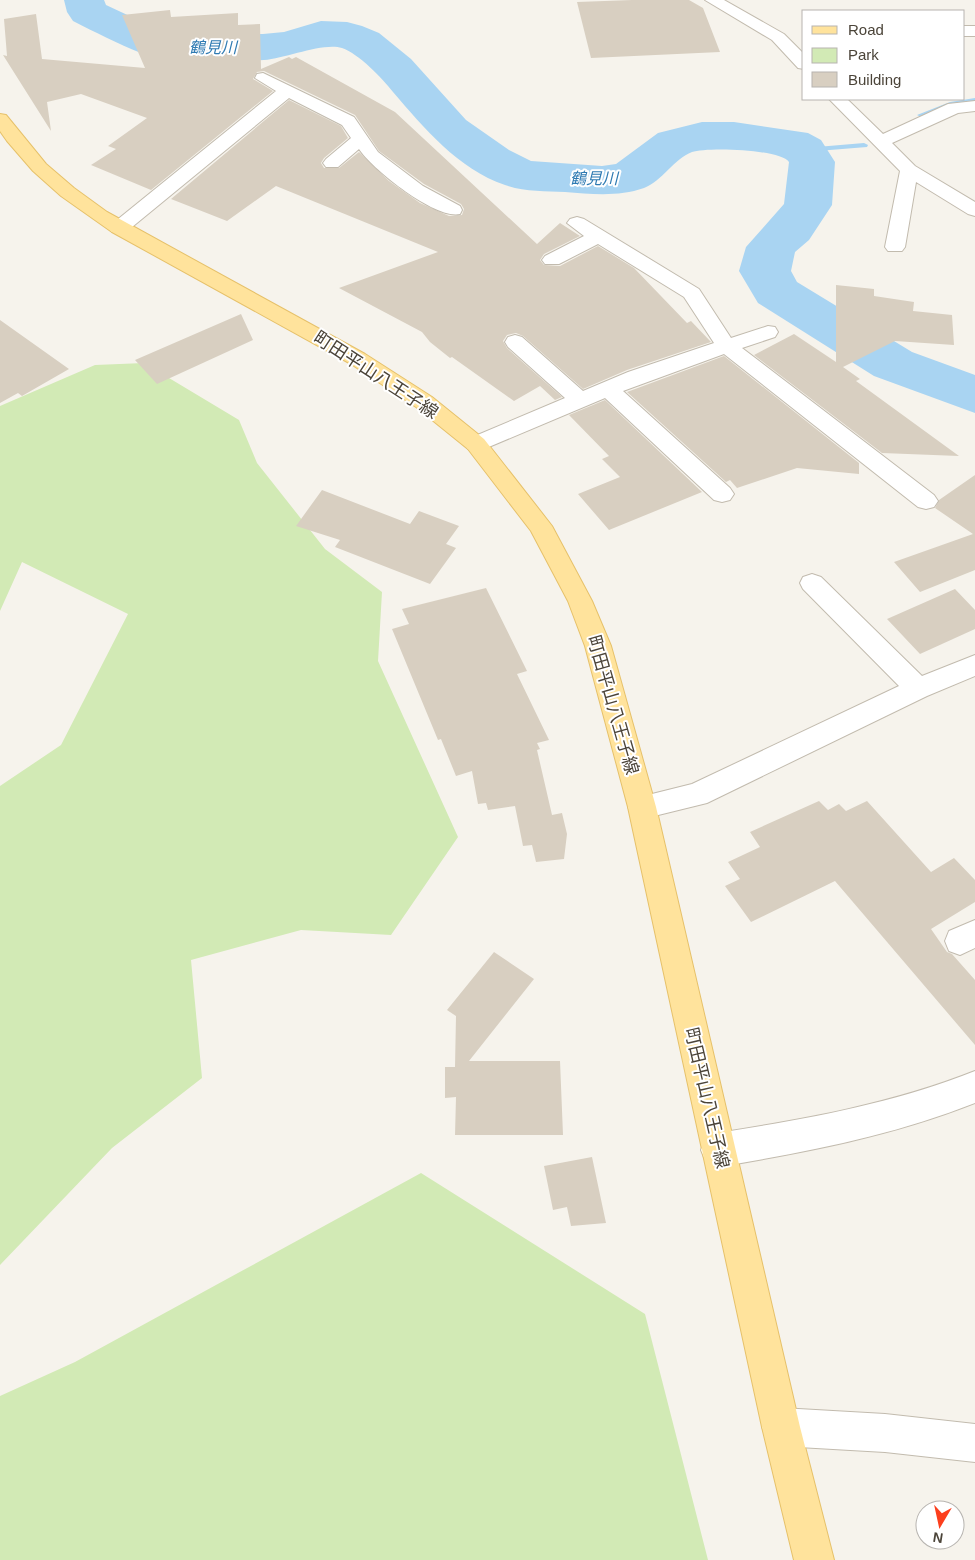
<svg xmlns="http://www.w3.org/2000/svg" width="975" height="1560" viewBox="0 0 975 1560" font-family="Helvetica,'Noto Sans JP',sans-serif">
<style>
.green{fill:#d2eab5}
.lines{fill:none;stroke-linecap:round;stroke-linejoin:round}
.stream{fill:#a9d4f2;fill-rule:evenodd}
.river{fill:#a9d4f2;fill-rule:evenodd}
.building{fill:#d8cfc1}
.minor-casing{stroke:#c2bbae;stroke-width:2}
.major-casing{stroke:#e6c16a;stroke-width:2}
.minor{fill:#fff;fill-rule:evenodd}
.major{fill:#ffe39c;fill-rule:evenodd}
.labels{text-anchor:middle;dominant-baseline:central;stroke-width:4;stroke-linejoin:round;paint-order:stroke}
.far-water-label{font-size:16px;font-style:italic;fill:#2e7ab2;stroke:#fff}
.street-label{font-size:18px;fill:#4b4439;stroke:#fff}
</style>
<rect width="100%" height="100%" fill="#f6f3ec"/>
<path class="green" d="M144 363 239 420 257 463 325 549 382 592 378 661 458 837 391 935 301 930 191 960 202 1078 112 1148 0 1265V786L61 745 128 614 22 562 0 611V406L95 365Z
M421 1173 645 1314 708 1560H0V1396L75 1362Z"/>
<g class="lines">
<path class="stream" d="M975 98V102L953 105 921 117 917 115 950 102Z
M864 143 868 145 867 147 805 152 801 150 805 148Z"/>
<path class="river" d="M64 0H104L106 5 166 33 190 35 263 34 284 32 321 21 347 22 362 26 379 33 411 59 466 120 509 150 531 161 602 166 616 164 658 133 702 122H734L808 133 821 140 835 162 832 205 809 240 795 252 791 271 797 282 912 352 975 375V413L874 376 758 303 739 271 746 247 784 204 789 162C780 149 707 147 692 152 674 159 662 181 644 188 619 197 591 194 565 192 545 191 524 192 505 185 458 169 424 128 393 92 382 78 359 54 342 48 324 42 286 58 264 60 232 62 170 65 141 53 118 44 95 32 73 21L67 12Z"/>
</g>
<path class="building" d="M632 0H689L703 8 720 52 591 58 577 2Z
M170 10 171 17 238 13V25L260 24 261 69 289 57 292 59 296 57 395 112 537 244 560 223 580 236 544 254 540 260 544 265 560 266 598 246 634 268 687 323 691 321 711 342 627 370 583 389 523 336 516 333 507 335 503 341 507 348 562 397 555 400 540 386 514 401 452 357 450 358 430 342 422 332 339 288 438 252 276 186 227 221 171 199 289 100 341 126 348 138 324 158 321 163 324 168H339L359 152 389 181 420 203 449 216 462 215 464 209 461 204 424 184 379 151 355 115 264 71 257 72 253 79 273 91 151 190 91 165 116 149 108 146 147 118 81 94 47 102 51 131 3 55 7 56 4 19 36 14 42 59 145 68 122 15Z
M836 285 874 289V296L914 302 913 311 952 315 954 345 895 341 843 367 860 379 856 381 959 456 882 453 754 355 794 334 836 362Z
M241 314 253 340 157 384 135 360Z
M0 320 69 369 22 396 18 393 0 403Z
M724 356 859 463V474L797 468 737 488 730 480 726 482 627 392Z
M605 400 702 492 609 530 578 494 620 477 602 459 609 456 569 415Z
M975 475V570L920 592 894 562 973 534 935 508 939 500Z
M322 490 410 524 419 511 459 526 446 544 456 548 430 584 335 547 340 540 296 526Z
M486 588 527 671 517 674 549 740 537 743 540 749 537 750 552 815 562 813 567 834 564 859 536 862 532 845 523 846 515 806 488 810 486 803 478 804 472 771 456 776 441 739 438 740 392 629 409 624 402 609Z
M955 589 975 610V629L920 654 887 619Z
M819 801 828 810 839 804 846 811 867 801 931 872 954 858 975 880V902L931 929 947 952 952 954 975 980V1045L835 881 751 922 725 886 740 879 728 862 760 847 750 832Z
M494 952 534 979 469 1061H560L563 1135H455L456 1097 445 1098V1067H455L456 1016 447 1010Z
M592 1157 606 1223 571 1226 567 1207 553 1210 544 1166Z"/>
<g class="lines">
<defs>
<path id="minor" d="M705 0H724L784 34 804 54V69L798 68 772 40Z
M964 26H975V36H964Z
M263 73 354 117 378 152 423 186 460 206 462 210 460 214C436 220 372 169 359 149L338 167H326L323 163 326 159 351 138 342 125 289 98 126 232H112L109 228 112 224 276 91 255 78 257 74Z
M829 99H847L883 134 948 104 975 101V111L958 113 892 143 915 166 975 202V216L968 214 916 182 905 247 902 251H888L885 247 900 171Z
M577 217 584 219 699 289 731 338 768 326 775 327 778 332 775 337 742 348 934 495 938 501 934 507 926 509 918 507 724 354 623 391 730 488 734 494 730 500 722 502 714 500 605 398 484 449 476 452 468 449 465 444 468 439 565 398 508 347 505 342 508 337 515 335 522 337 583 391 628 372 714 343 684 297 598 244 559 264H545L542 260 545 256 584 236 567 223 570 219Z
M812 574 821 577 922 676 975 655V676L927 696 707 803 642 819 632 815 628 807 632 799 692 784 899 686 803 589 800 583 803 577Z
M975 920V948L960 955 949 951 945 941 949 931Z
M975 1071V1103C892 1136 806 1152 718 1167L706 1162 701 1150 706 1138 718 1133C806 1119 892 1104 975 1071Z
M781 1408 885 1414 975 1424V1462L885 1452 781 1446 768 1440 762 1427 768 1414Z"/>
<path id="major" d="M0 114 6 115 46 164 74 188 107 212 365 354 432 397 484 439 552 526 592 601 611 646 656 807 800 1427 834 1560H794L762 1427 628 807 585 646 568 601 531 531 468 449 416 407 351 364 112 232 61 196 33 171 7 141 0 131Z"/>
</defs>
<use href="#minor" class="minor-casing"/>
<use href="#major" class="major-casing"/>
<use href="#minor" class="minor"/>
<use href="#major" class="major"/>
</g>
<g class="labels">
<g class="far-water-label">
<text x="213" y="47">鶴見川</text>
<text x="594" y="178">鶴見川</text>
</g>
<g class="street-label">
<text transform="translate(376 375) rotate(33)">町田平山八王子線</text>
<text transform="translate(613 705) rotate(74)">町田平山八王子線</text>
<text transform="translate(707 1098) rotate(77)">町田平山八王子線</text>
</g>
</g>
<rect x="802" y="10" width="162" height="90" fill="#ffffff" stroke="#b7b4b0"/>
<rect x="812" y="26" width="25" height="8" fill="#ffe39c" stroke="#b7b4b0"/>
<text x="848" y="35" font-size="15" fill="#4b4439">Road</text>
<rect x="812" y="48" width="25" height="15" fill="#d2eab5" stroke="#b7b4b0"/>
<text x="848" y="60" font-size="15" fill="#4b4439">Park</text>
<rect x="812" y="72" width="25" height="15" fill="#d8cfc1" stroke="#b7b4b0"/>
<text x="848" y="85" font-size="15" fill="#4b4439">Building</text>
<g transform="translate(940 1525) rotate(189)"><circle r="24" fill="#ffffff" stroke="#b7b4b0"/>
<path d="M0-4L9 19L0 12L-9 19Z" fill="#fc3f1d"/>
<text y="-8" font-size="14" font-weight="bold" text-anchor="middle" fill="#4b4439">N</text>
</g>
</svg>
